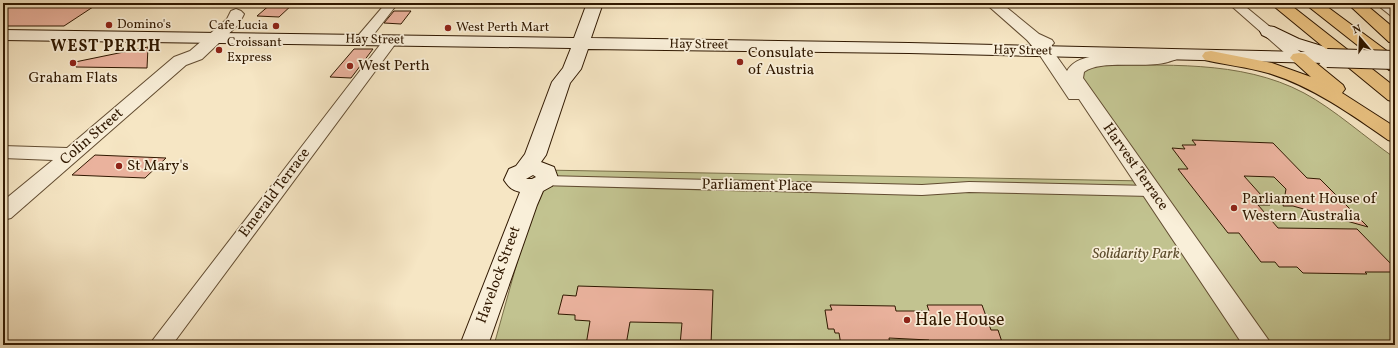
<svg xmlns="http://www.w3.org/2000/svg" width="1398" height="348" viewBox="0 0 1398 348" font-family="Vollkorn,serif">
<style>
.green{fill:#c2c390;stroke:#796e48}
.building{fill:#eab29d;stroke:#301800}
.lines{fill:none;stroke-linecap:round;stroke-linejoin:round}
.minor-casing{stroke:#624c31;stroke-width:2}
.tertiary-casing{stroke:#624c31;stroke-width:2}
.secondary-casing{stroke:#301800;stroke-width:2}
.motorway-casing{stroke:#301800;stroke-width:2}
.minor{fill:#f9efd9;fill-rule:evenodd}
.tertiary{fill:#f9efd9;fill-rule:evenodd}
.secondary{fill:#f9efd9;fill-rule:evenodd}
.motorway{fill:#ebc382;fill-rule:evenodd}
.secondary-bridge-casing{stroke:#301800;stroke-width:20;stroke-linecap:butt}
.secondary-bridge{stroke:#f9efd9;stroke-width:18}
.poi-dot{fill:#8f2418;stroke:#f9efd9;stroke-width:1.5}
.labels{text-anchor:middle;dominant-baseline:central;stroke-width:3.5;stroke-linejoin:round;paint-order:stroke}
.far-poi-label{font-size:13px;fill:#301800;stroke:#f9efd9;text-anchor:start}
.far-street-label{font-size:13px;fill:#301800;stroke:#f9efd9}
.poi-label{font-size:15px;fill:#301800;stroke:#f9efd9;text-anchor:start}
.street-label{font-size:15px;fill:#301800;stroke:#f9efd9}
.park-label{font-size:15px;font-style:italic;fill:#5c4b2b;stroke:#f9efd9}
.far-district-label{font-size:16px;font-weight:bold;letter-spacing:1px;fill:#301800;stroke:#f9efd9}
.near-poi-label{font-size:18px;fill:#301800;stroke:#f9efd9;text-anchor:start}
</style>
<rect width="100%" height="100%" fill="#f6e6c4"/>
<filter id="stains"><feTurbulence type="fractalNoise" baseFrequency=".005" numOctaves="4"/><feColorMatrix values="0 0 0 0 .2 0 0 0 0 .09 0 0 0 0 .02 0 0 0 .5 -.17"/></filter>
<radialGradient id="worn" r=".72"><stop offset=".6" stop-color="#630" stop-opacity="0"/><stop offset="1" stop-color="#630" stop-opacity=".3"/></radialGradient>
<path class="green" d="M1093 65C1163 66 1240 59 1304 93 1334 109 1366 138 1395 158V345H494L543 170 1147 181 1079 72Z"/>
<path class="building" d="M3 3H99L64 26H3Z
M272 3H294L279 17 257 16Z
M394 11H411L401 24 384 23Z
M148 47 147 68 76 67 75 62Z
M354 49H373L351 78 330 77Z
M1192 140 1273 143 1307 178 1320 179 1368 227 1293 206H1283L1286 189 1274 177 1244 176 1270 205H1258L1278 228 1357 229 1395 268V272H1365L1367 274 1303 273 1297 267H1279L1275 262H1261L1239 233H1228L1178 169H1188L1172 148 1185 149 1182 145H1196Z
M95 155 166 158 145 178 72 175Z
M578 286 713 290 711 345H680L682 323 630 322 626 345H586L590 321 575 320V315L558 314 563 295 576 296Z
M830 305 895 306 896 311H929L927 305H982L991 330H998L1003 345H930L929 340 889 338 890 345H841L839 333H835L834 329H828L825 310H832Z"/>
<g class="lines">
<defs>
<path id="minor" d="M386 3H398L367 43H357L355 40 357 37Z
M1228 3H1241L1304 55 1306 58 1304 61H1294Z
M391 36 396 37 398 40 396 43 172 345H149L386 37Z
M545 176 922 185 969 182 1151 186 1157 187 1160 191 1157 195 1151 196 969 192 922 195 539 185 536 181 539 177Z"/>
<path id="tertiary" d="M985 3H1001L1039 34 1052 40 1054 43 1050 47 1067 71C1080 48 1127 57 1149 56 1160 55 1168 49 1179 51L1181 55C1178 60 1173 60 1168 62 1144 69 1101 59 1084 72L1083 78 1272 345H1243L1079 99H1069L1039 54 1027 40Z
M1375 3H1392L1395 5V17L1390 15Z
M236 9 241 11 244 14 239 24 202 59 186 65 11 218 3 220V201L53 160 3 158V146L67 148 174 57 190 51 227 19 231 11Z"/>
<path id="secondary" d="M587 3H603L591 38 909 43 1305 52 1287 47 1262 35 1260 31 1262 27 1268 26 1274 27 1299 39 1325 47 1328 51 1327 53 1333 54 1336 58 1333 62 1327 63 909 53 588 49 581 69 570 83 546 155 541 162 554 167 558 178 552 186 543 191 537 205 488 345H460L520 192C511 190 509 187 504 180L509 169 516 166 525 154 552 82 563 68 571 48 3 40V30L574 38ZM533 175 536 177 532 179H526Z"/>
<path id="motorway" d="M1270 3H1288L1395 87V102L1388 100Z
M1304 3H1322L1395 57V71L1389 70Z
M1347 3H1364L1395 29V43L1389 42Z
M1211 51 1272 63 1311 77 1290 58 1293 54 1299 53 1305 54 1343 85 1345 89 1342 93 1395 127V142L1388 140C1351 114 1311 86 1268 73 1247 67 1226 65 1205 60L1202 56 1205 52Z"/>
</defs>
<use href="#minor" class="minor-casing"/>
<use href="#tertiary" class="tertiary-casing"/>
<use href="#secondary" class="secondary-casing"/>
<use href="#motorway" class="motorway-casing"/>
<use href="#minor" class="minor"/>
<use href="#tertiary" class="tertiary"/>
<use href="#secondary" class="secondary"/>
<use href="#motorway" class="motorway"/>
<defs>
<path id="secondary-bridge" d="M1327 58 1395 60"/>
</defs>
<use href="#secondary-bridge" class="secondary-bridge-casing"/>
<use href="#secondary-bridge" class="secondary-bridge"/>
</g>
<g class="poi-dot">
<circle cx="109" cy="25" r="4"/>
<circle cx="276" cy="26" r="4"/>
<circle cx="448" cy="28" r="4"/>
<circle cx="219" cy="50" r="4"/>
<circle cx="740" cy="62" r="4"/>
<circle cx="73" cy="63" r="4"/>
<circle cx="350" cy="66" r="4"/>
<circle cx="119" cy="166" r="4"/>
<circle cx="1234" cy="208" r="4"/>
<circle cx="907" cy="320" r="4"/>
</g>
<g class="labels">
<g class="far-poi-label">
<text x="117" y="25">Domino's</text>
<text x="268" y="26" text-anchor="end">Cafe Lucia</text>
<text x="456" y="28">West Perth Mart</text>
<text x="227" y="43">Croissant<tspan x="227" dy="15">Express</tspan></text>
</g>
<g class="far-street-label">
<text transform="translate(375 40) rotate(1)">Hay Street</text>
<text transform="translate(699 45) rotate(1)">Hay Street</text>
<text transform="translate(1023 51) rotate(1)">Hay Street</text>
</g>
<g class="poi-label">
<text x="748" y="53">Consulate<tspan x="748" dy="17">of Austria</tspan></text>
<text x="358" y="66">West Perth</text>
<text x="73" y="78" text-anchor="middle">Graham Flats</text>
<text x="127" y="166">St Mary's</text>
<text x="1242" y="199">Parliament House of<tspan x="1242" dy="17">Western Australia</tspan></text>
</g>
<g class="street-label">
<text transform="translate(92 137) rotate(-41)">Colin Street</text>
<text transform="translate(1135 167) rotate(55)">Harvest Terrace</text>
<text transform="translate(757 186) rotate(1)">Parliament Place</text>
<text transform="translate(275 193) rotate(-53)">Emerald Terrace</text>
<text transform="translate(499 275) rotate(-70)">Havelock Street</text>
</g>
<g class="park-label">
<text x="1136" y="254">Solidarity Park</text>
</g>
<g class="far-district-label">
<text x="106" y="47">WEST PERTH</text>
</g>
<g class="near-poi-label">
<text x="915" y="320">Hale House</text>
</g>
</g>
<rect width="1398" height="348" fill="none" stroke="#f6e6c4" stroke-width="16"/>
<rect x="4" y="4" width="1390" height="340" fill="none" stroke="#301800" stroke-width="2"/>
<rect x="8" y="8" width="1382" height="332" fill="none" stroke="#301800"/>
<g transform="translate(1360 38) rotate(341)" stroke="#f9efd9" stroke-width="3" paint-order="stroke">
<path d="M0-3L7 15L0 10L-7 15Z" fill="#301800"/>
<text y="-6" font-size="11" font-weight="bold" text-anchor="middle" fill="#301800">N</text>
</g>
<rect width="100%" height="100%" filter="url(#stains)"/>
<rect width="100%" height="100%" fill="url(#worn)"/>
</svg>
